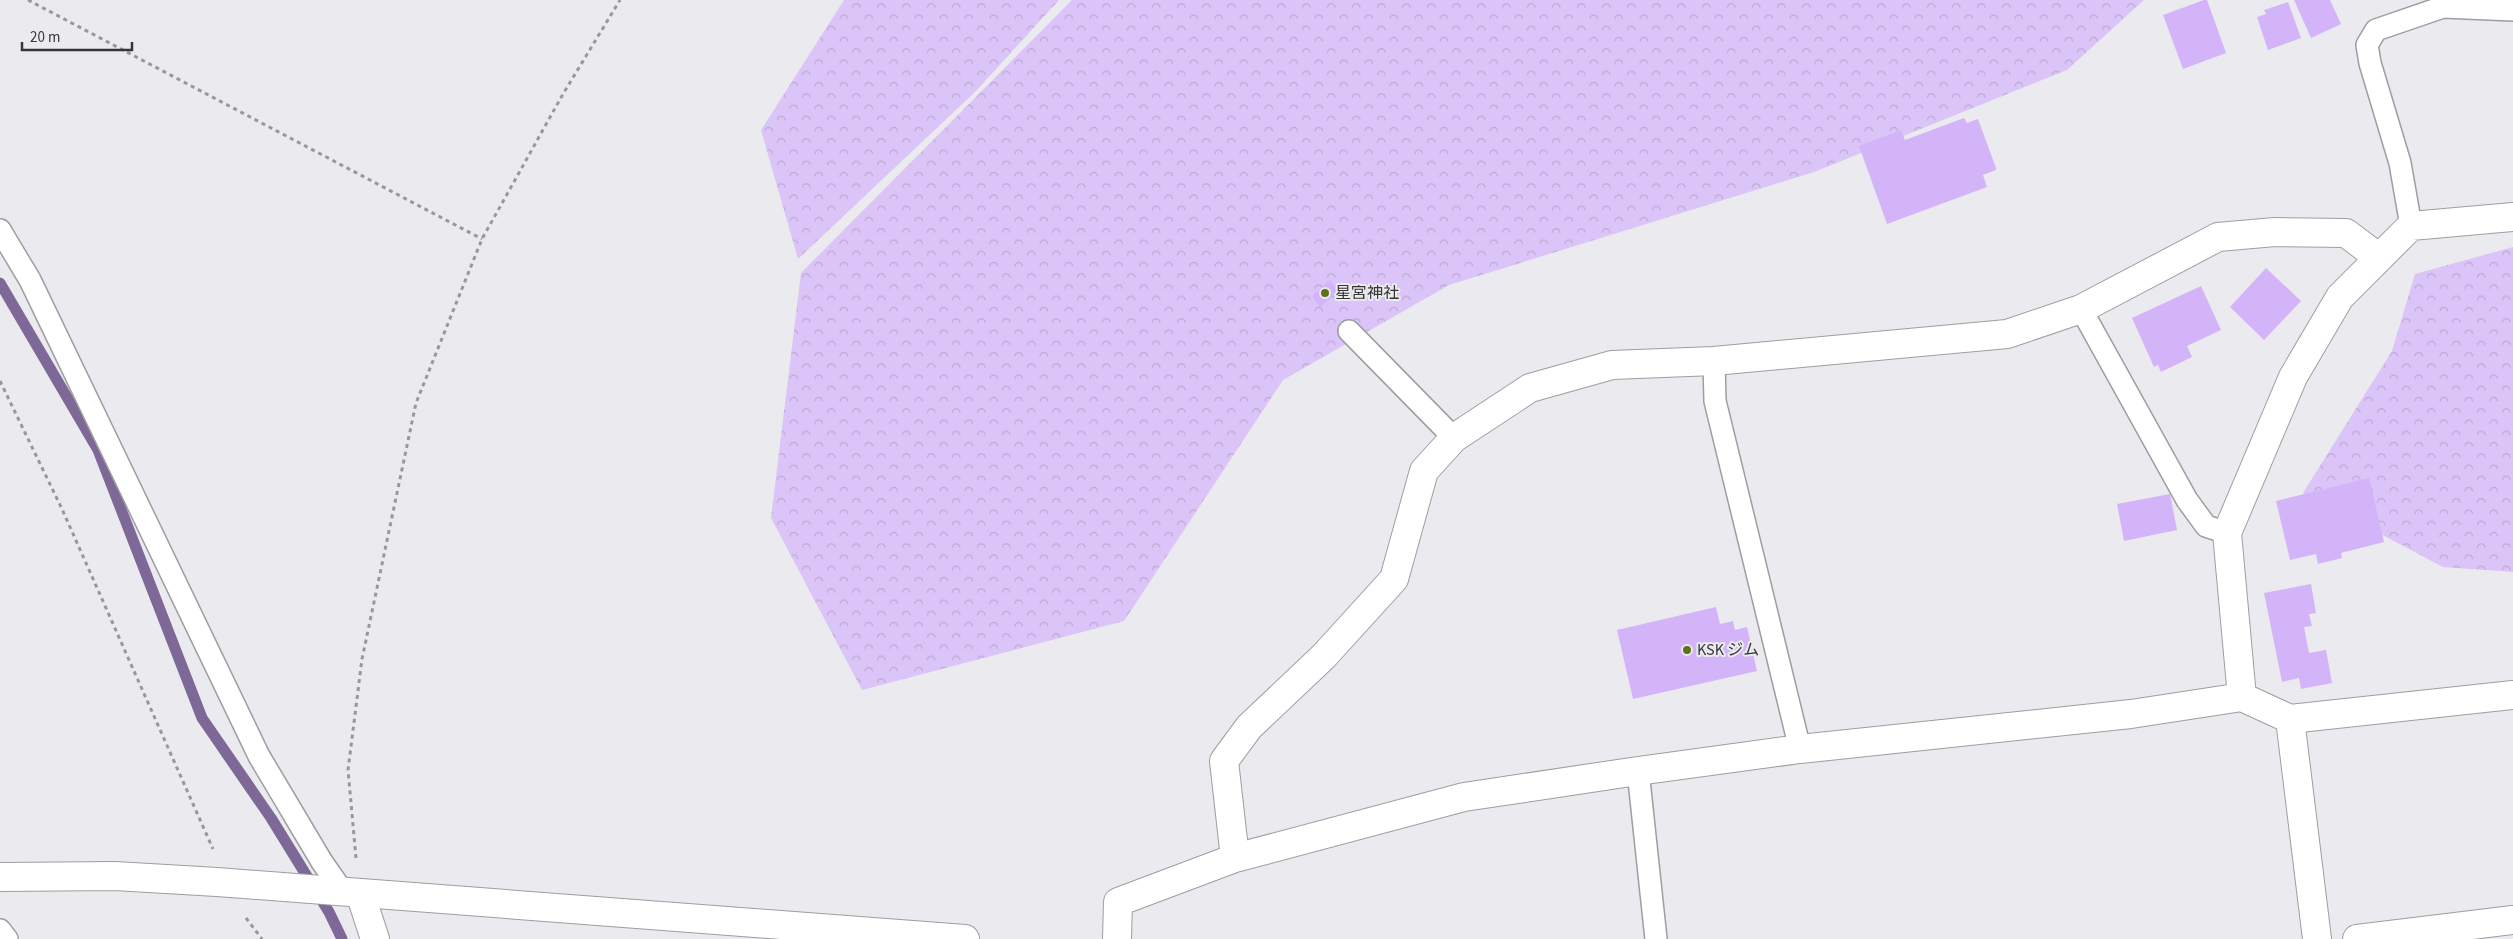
<svg xmlns="http://www.w3.org/2000/svg" width="2513" height="939" viewBox="0 0 2513 939" font-family="'Source Sans 3','Noto Sans JP',sans-serif">
<style>
.forest{fill:url(#forest-crowns)}
.lines{fill:none;stroke-linecap:round;stroke-linejoin:round}
.stream{stroke:#7e6897;stroke-width:11}
.building{fill:#d4b4f8}
.service-casing{stroke:#9e9da1;stroke-width:24}
.minor-casing{stroke:#9e9da1;stroke-width:30}
.tertiary-casing{stroke:#9e9da1;stroke-width:30}
.path{stroke:#98979a;stroke-width:3;stroke-dasharray:4 4;stroke-linecap:butt}
.service{stroke:#fff;stroke-width:21}
.minor{stroke:#fff;stroke-width:28}
.tertiary{stroke:#fff;stroke-width:28}
.poi-dot{fill:#5e701d;stroke:#ebeaee;stroke-width:2}
.labels{text-anchor:middle;dominant-baseline:central;stroke-width:4;stroke-linejoin:round;paint-order:stroke}
.poi-label{font-size:16px;fill:#353436;stroke:#ebeaee;text-anchor:start}
</style>
<defs>
<pattern id="forest-crowns" width="20" height="18" patternUnits="userSpaceOnUse" patternTransform="scale(1.25)"><rect width="20" height="18" fill="#dbc4f7"/><path d="M2 6a3 3 0 1 1 6 0M12 15a3 3 0 1 1 6 0" fill="none" stroke="#bda9d4"/></pattern>
</defs>
<rect width="100%" height="100%" fill="#ebeaee"/>
<path class="forest" d="M844 0H1059L975 92 798 259 761 130Z
M1072 0H2144L2067 70 1814 172 1449 285 1283 380 1124 621 862 690 771 518 801 273Z
M2513 247V572L2443 567 2303 493 2392 351 2415 274Z"/>
<g class="lines">
<path class="stream" d="M0 283 98 450 202 718 271 818 329 912 342 939"/>
</g>
<path class="building" d="M2204 0H2207L2226 53 2183 69 2163 15Z
M2294 0H2330L2341 24 2311 38Z
M2288 2 2301 38 2268 50 2257 17 2266 14 2264 10Z
M1964 118 1967 123 1978 119 1996 168V170L1983 175 1987 187 1887 224 1859 146 1901 130 1905 140Z
M2266 268 2301 301 2264 340 2230 307Z
M1330 280 1339 291 1320 307 1312 296Z
M2201 286 2221 330 2187 346 2192 357 2161 372 2158 365 2154 367 2132 318Z
M2369 478 2384 542 2341 553 2342 558 2318 564 2316 554 2290 560 2276 501Z
M2170 494 2177 530 2124 541 2117 504Z
M2311 584 2316 613 2309 614 2312 626 2304 627 2309 653 2326 650 2332 683 2301 689 2299 678 2282 682 2264 593Z
M1716 607 1720 624 1733 621 1735 630 1747 627 1757 671 1633 699 1617 630Z"/>
<g class="lines">
<defs>
<path id="service" d="M2411 226 2400 163 2370 63 2367 45 2376 30 2443 7 2513 10
M0 230 30 280 259 756 322 862 343 892
M2081 309 2187 500 2206 526 2227 533
M1349 331 1454 438
M1714 361 1715 401 1800 749
M1638 771 1656 939
M0 930 7 939"/>
<path id="minor" d="M2242 697 2227 533 2293 377 2340 297 2411 226 2513 217
M2290 719 2317 939
M1235 858 1224 761 1249 727 1324 656 1394 579 1424 471 1454 438 1530 388 1612 365 1714 361 2007 334 2081 309 2218 237 2275 232 2346 233 2379 258
M360 893 375 939
M1117 939 1118 902 1235 858 1464 797 1638 771 1800 749 2131 714 2242 697 2290 719 2513 695"/>
<path id="tertiary" d="M0 877 115 876 217 882 965 939
M2357 939 2513 920"/>
</defs>
<use href="#service" class="service-casing"/>
<use href="#minor" class="minor-casing"/>
<use href="#tertiary" class="tertiary-casing"/>
<path class="path" d="M28 0 482 239
M0 381 62 509 213 849
M356 858 348 770 362 659 416 403 482 239 563 94 620 0
M246 918 262 939"/>
<use href="#service" class="service"/>
<use href="#minor" class="minor"/>
<use href="#tertiary" class="tertiary"/>
</g>
<g class="poi-dot">
<circle cx="1325" cy="293" r="5"/>
<circle cx="1687" cy="650" r="5"/>
</g>
<g class="labels">
<g class="poi-label">
<text x="1335" y="293">星宮神社</text>
<text x="1697" y="650">KSK ジム</text>
</g>
</g>
<path d="M22 42v8h110v-8" fill="none" stroke="#353436" stroke-width="2.5"/>
<text x="30" y="42" font-size="15" fill="#353436" stroke="#ebeaee" stroke-width="4" paint-order="stroke">20 m</text>
</svg>
